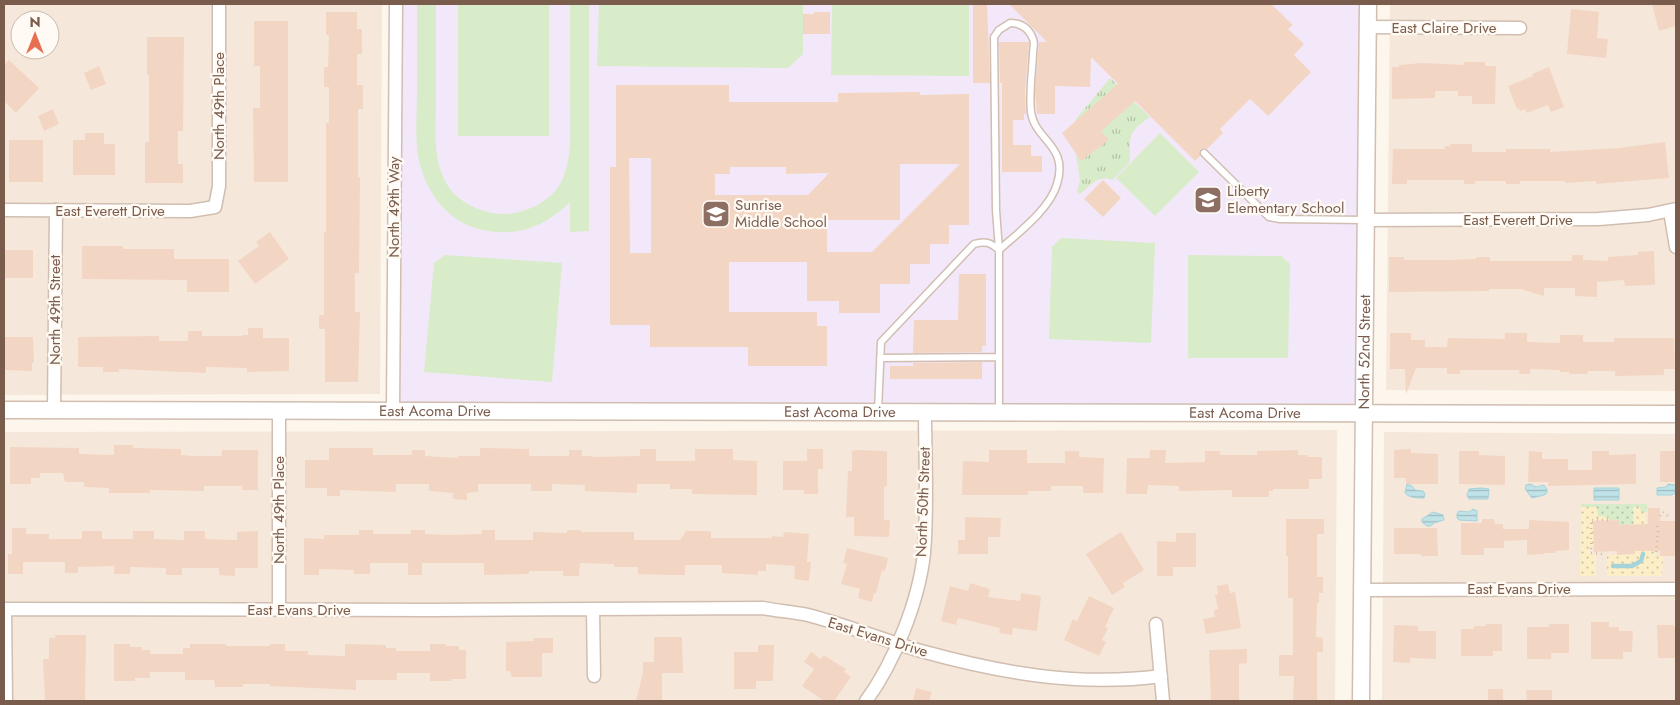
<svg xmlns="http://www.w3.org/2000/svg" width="1680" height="705" viewBox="0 0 1680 705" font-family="Jost,sans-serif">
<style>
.residential{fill:#f5e8da;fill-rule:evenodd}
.education{fill:#f3e8fa}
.grass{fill:url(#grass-dots)}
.sand{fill:url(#sand-dots)}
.park{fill:url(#park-tufts)}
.pitch{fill:#d8ecc9}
.water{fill:url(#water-rules);stroke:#a5d3da}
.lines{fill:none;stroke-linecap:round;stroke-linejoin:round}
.stream{stroke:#a5d3da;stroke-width:4.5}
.building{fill:#f3d5c3;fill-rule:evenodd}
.service-casing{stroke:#d1beb0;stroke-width:9}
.minor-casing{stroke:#d1beb0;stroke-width:15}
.tertiary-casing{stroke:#d1beb0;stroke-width:19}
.path{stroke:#d9b8a5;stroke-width:2.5;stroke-dasharray:1 4;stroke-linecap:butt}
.service{stroke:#fff;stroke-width:6}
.minor{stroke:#fff;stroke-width:12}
.tertiary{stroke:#fff;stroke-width:16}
.labels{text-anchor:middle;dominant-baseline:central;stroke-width:4.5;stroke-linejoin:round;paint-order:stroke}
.street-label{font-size:15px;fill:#7a5c4d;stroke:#fffaf3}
.education-label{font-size:15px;fill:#785e54;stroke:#fffaf3;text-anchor:start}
</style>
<defs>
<pattern id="grass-dots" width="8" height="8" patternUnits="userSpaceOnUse" patternTransform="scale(1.25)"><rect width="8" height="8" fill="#d8ecc9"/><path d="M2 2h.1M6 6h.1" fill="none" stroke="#b4c2a5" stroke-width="1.8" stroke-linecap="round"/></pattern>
<pattern id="sand-dots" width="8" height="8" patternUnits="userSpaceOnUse" patternTransform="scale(1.25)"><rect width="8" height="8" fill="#fcefc7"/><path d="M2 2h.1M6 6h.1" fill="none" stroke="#d1c5a4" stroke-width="1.8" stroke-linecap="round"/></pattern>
<pattern id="park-tufts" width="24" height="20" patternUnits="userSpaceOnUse" patternTransform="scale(1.25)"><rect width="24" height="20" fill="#d8ecc9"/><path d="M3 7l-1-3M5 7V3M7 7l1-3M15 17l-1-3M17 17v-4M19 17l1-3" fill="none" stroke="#b4c2a5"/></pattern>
<pattern id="water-rules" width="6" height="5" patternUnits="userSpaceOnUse" patternTransform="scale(1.25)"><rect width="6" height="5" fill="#bfe3e8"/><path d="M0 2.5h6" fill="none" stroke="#a0bbbe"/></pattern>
</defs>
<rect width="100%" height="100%" fill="#fdf6ec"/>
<path class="residential" d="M4 4H382L380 394 4 395ZM20 20H50V50H20Z
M1390 4H1676V391L1386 390Z
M1337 430 1335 701H4V432Z
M1384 432 1676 434V701H1382Z"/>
<path class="education" d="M396 4H1368L1365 413 393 410Z"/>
<path class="grass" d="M1581 504H1647V512H1640L1634 524 1620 525 1619 520H1609L1608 517H1598L1597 507H1581Z"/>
<path class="sand" d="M1581 507H1597L1598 516 1608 517 1609 520H1594V546H1590V554L1596 555V576H1580Z
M1633 507H1640L1641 512H1646L1647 551H1655L1656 556H1663L1662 576H1607V555L1634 554Z"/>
<path class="park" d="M1110 78 1150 117C1127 133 1130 135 1130 162L1112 180C1098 174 1090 186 1080 194L1077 192 1080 180 1073 135 1076 119Z"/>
<path class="pitch" d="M417 4H436C436 37 436 70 436 103 436 126 433 151 442 174 450 196 470 209 493 213 519 218 553 203 563 178 573 153 570 125 570 99 570 67 570 35 570 4H589V231L570 232V202C546 225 522 236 488 231 449 225 425 193 418 156 415 139 417 109 417 91 417 62 417 33 417 4Z
M458 4H549V136H458Z
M599 4H803V54L788 68 597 66Z
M832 4H969V76L831 75Z
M1160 133 1199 172 1155 216 1116 178Z
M1061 238 1155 243 1151 343 1049 339 1052 247Z
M445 255 562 263 552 382 424 372 434 263Z
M1188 255 1281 256 1290 264 1288 358H1188Z"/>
<path class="water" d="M1407 484 1412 486 1415 490 1423 491 1425 494 1424 498C1418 498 1409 498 1405 493Z
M1530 484 1536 487 1544 485 1547 489V493L1544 495 1532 498 1525 489 1526 485Z
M1668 484 1675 485 1676 492 1672 495H1657V488L1666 487Z
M1481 488 1489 489 1488 499H1469C1465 492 1468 495 1469 489Z
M1594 488H1619V500H1594Z
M1473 509 1477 511V521L1459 520 1457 518V514L1459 511 1469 512Z
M1433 512 1443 515 1444 520 1434 523 1431 526H1427L1422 522V519Z"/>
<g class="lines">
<path class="stream" d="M1613 566H1632L1641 561 1643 554"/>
</g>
<path class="building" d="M973 4H987L990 83H973Z
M1009 4H1271L1293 25 1288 29 1304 44 1294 55 1311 72 1268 116 1250 99 1220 129 1223 133 1207 149 1203 148 1200 150V156L1195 161 1135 101 1101 131 1109 140 1081 161 1062 133 1118 84 1091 57 1090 87 1055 86V114H1037L1035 91 1039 42H1047Z
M1652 4H1676V26L1659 31Z
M1571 9 1599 12 1597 38 1608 39 1606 58 1567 54Z
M326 12H357V29H362V54H357V85H363V109H358V177H360L359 273H355V312H360L358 382H325V329H319V315H324V232H326V123H329V87H324V67H328L329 35H326Z
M814 12H830V34H803V14H814Z
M254 21H288V182H254L253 108H260V66H254Z
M147 37H184L183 131H178V164H183V183H145V142H149V75H147Z
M999 42H1029L1025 91 1026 114H1024V120H1013V145H1031V156H1042V172H1002V83H1000Z
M9 60 39 88 16 113 4 101V65Z
M1464 62H1485V66H1496L1495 104H1472V96H1458V91H1435V98L1392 99V67H1399V65L1422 63 1464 65Z
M99 66 106 84 91 90 84 73Z
M1549 67 1564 107 1551 112 1548 105 1527 113 1525 109 1520 111 1519 108 1517 109 1508 86 1533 76 1532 74Z
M616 85H729V102H838V93L920 92V95L969 94V225H949V244H930V264H910V284H880V313H839V301H807V262H729V312H817V326H827V366H748V347H650V325H610V167H616ZM629 158H651V253H630ZM900 164H960L872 252H827V220H900ZM730 167H786V174L829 173 808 195H715V174H730Z
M53 109 59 124 44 131 38 116Z
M85 133H104V144H115V175H73V140H85Z
M9 140H43V182H9Z
M1665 142 1669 178 1596 184V181L1565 183V181H1520V184H1506V181H1475V184H1464V180H1407V184H1392L1393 149H1445V146H1450V144H1472V152H1506V149H1550V152L1619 148Z
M1103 180 1121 198 1103 217 1084 199Z
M270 232 289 259 255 284 238 261 259 246 256 242Z
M82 246H123V249H174V259H229V292H187V280L82 279Z
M4 250H33V278H4Z
M1654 251 1655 285 1625 286 1624 280 1597 282V297L1575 296V288H1544V296L1521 289H1489V291L1389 292V257H1404V260H1446L1476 259V257H1490V261H1572V255H1583V260L1608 261V257L1638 255V252Z
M959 274H986V346H982V352L913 353 914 320H958Z
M248 328H263V338H289V371L247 372V368L206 367V373L119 369V372H103V367H78V337L159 336V341H188V331H202V336H242L243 335H248Z
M1390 333H1411V340H1425V347H1447L1448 338 1505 339V333H1527V342L1560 343V335H1583V342H1614V338H1674L1675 369H1664V375L1615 376V371H1588L1587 374H1569V372H1560V370L1530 369V374H1519L1520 370H1460V374H1447V368H1416L1406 394 1405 369H1390Z
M4 337H33L34 363H32V371L4 370Z
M982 362V379H890V366H913V363Z
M114 445H133V448L181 449V455L192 456H222V450H258V490H242V486H204V491L150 490V493H109V488L84 487V482H65L63 473H40V478H31V484H10V447L79 448V454L114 455Z
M329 448H373V455H412V450H425V456L458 458V456H480V448L529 449V456H569V450H582V456H593V457L640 456V449H656V461H695V449H733V460L757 461V495L692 494V489H670V484H637V493L585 491V485L552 484V491H531V484H478V492L467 493V500L453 499V493L429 491V484H396V492L340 490V496H327V488H305V460H329Z
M807 449H823V469H818V494H804V490H783V461H807Z
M1411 449V453L1438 454V484H1406V478H1394V450Z
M857 450 887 451V486L884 487V520H890L889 537 854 536V517H846L848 471H852V451Z
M989 450H1027V463H1065V451H1079V457L1104 458 1103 493H1083V486H1051V491H1028V495H962L963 461 989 462Z
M1150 450H1166L1165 463 1205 462V451H1220V455H1257V451L1298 450V455H1307V457H1322V479H1309V489H1273V491H1269V497H1232V490L1179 491V486L1148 485 1147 494H1126L1127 458H1150Z
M1459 451H1479V455L1505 456V485L1459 484Z
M1529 451 1542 452V459H1568V470H1592V451H1609V455L1636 454V484L1548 486V482H1528Z
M1660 451H1676V482H1660Z
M1648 508H1660V521H1676V556H1660V551H1635V554L1617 555V551L1594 552 1593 521 1619 520 1620 525 1648 524Z
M965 517 1001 518 1000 537H988V554H958V540H965Z
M1286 519H1324V534H1317V577H1323V593H1319V603H1317L1316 637 1323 638V652H1317V701H1293L1294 676H1279V655H1293V598H1288V556H1286Z
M1482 519H1494L1495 524H1503V529H1529V520L1569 522V550L1555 551V553H1544V554L1527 555V540L1504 541V548H1484V555H1461V523H1482Z
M12 528H26V534H49V539H82V531H102V539H133V531H154V539L184 540V531H205V539L237 540V532L258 531V568H235V576L219 575V568H182V575H166V568L130 567V574H114V566L78 567V573H65V562H23V574H8V554H12Z
M1394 528H1437L1438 556H1421V554H1394Z
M359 530H373V534H411V530H425V534L447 535 482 534V530H495V540H533V532L567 533V530H581V532H634V540H680L686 531H708L711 532V538H772V536L783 537 784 532 809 534 807 562H811L809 581 794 579 795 566 766 564V571H758V575L722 573V565H685V575H669L638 574V567H614V564L580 563 579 576H563V571H529V574L484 575V563H422V575H408V563H370V574H354V570L319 569V575H304V538L324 539V535H359Z
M1121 532 1144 570 1123 583 1125 587 1112 595 1086 554Z
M1176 533H1196V567H1173V576H1157V541L1176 542Z
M847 548 888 558 885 571 882 570 876 594 874 593 872 602 858 598 860 589 841 584 847 564 843 563Z
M970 583 990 589 988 597 1020 601 1021 593 1041 596 1037 631 1013 628 1012 635 999 633 1000 628 958 618 956 625 941 621 950 586 968 591Z
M1228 584 1230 593 1235 592 1241 628 1206 634 1203 619 1215 617 1214 610 1218 609 1215 595 1218 594 1217 586Z
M1089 596 1114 608 1105 627 1108 628 1102 640 1106 642 1099 656 1064 640 1073 619 1077 621Z
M1591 622H1609V627H1619V631H1633L1632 652H1623V659H1591Z
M1486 624H1502V651H1493V656H1461V629H1474V626H1486Z
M1549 624H1569V653H1551V659H1527V627H1549Z
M1394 625 1418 626V631H1436V659L1410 658V663L1393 662Z
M1657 625H1674V627H1676V658H1658Z
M55 635H86L85 701H45L43 659H49V638H55Z
M654 637H682L683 673H662V701H636L643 673V662H654Z
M533 638H553V653H542V677H512L510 671H506V642L534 641Z
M114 644H130V647H142V650H150V654H183V648H190V644H226V646H270V644H285V651H308V655L345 656V644L386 645V648H396V651H430V644H446V646H459V650H466V679H451V681H430V673H397V680H356V690L270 686V684H243V687H215L214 680H185V672H150V678H135V681H114Z
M758 645H774L773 681H756V689H734V652H758Z
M1247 649V663L1239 664V701H1211L1209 650Z
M811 652 821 659 824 655 836 663 846 669 844 672 851 677 834 701H824L802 686 814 669 804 662Z
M916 688 932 692 929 701H913Z
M1488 689H1503V701H1488Z
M1526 690H1552V701H1527Z"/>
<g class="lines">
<defs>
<path id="service" d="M1010 23C1021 23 1029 28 1033 39 1035 43 1033 49 1033 54 1032 73 1029 94 1031 112 1035 141 1069 145 1057 184 1050 209 1018 233 999 250L996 210 994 37 999 30Z
M1204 153 1269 217 1280 219 1365 220
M880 358 999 357
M878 411 881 342 974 244C985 241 990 242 999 250V412"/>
<path id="minor" d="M1368 27 1520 28
M4 210 190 211 215 207 219 186V4
M1670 211 1676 247
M1365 220 1599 219 1648 215 1676 209
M54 410 56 210
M393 410 396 4
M1362 590 1676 589
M4 609 432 610 763 608C778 611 794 612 808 615 846 625 883 640 921 651 1001 673 1078 687 1161 676
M5 610 6 701
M279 610V410
M593 610 594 676
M1156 624 1163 701
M866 701C894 663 919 601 924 553 928 506 925 458 925 411"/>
<g id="tertiary">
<path id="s1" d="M4 410 1676 414"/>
<path id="s2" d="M1361 701 1368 4"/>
</g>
</defs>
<use href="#service" class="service-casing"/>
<use href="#minor" class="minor-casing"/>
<use href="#tertiary" class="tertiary-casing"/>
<path class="path" d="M1660 516 1663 512 1669 517
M1656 552 1658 531 1657 524
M1602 554 1591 553V520H1609"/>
<use href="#service" class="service"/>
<use href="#minor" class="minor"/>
<use href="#tertiary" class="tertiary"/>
</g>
<defs>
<symbol id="school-square" viewBox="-11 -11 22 22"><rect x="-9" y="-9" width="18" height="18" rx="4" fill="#8d6e63" stroke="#fffaf3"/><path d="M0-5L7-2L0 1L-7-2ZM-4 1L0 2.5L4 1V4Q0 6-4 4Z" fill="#fff"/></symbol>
</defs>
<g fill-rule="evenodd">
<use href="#school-square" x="1192" y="184" width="32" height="32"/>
<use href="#school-square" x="700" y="198" width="32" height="32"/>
</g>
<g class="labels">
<g class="street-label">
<text x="1444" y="28">East Claire Drive</text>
<text transform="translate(219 106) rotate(-90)">North 49th Place</text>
<text transform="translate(394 207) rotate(-90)">North 49th Way</text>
<text x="110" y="211">East Everett Drive</text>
<text x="1518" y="220">East Everett Drive</text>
<text transform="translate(55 310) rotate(-90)">North 49th Street</text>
<text stroke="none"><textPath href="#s2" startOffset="349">North 52nd Street</textPath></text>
<text stroke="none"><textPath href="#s1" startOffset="431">East Acoma Drive</textPath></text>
<text stroke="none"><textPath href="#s1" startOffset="836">East Acoma Drive</textPath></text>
<text stroke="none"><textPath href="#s1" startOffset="1241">East Acoma Drive</textPath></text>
<text transform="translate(923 502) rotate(-88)">North 50th Street</text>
<text transform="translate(279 510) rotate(-90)">North 49th Place</text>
<text x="1519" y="589">East Evans Drive</text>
<text x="299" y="610">East Evans Drive</text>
<text transform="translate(878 637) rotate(17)">East Evans Drive</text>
</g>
<g class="education-label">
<text x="1227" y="191">Liberty<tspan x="1227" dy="17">Elementary School</tspan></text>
<text x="735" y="205">Sunrise<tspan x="735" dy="17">Middle School</tspan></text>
</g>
</g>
<rect width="1680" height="705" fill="none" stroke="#7a5c4d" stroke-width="10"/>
<g transform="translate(35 35)"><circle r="24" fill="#fffaf3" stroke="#cabbb1"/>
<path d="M0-4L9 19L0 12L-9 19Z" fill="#e76f51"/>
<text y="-8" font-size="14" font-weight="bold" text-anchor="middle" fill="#7a5c4d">N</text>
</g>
</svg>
